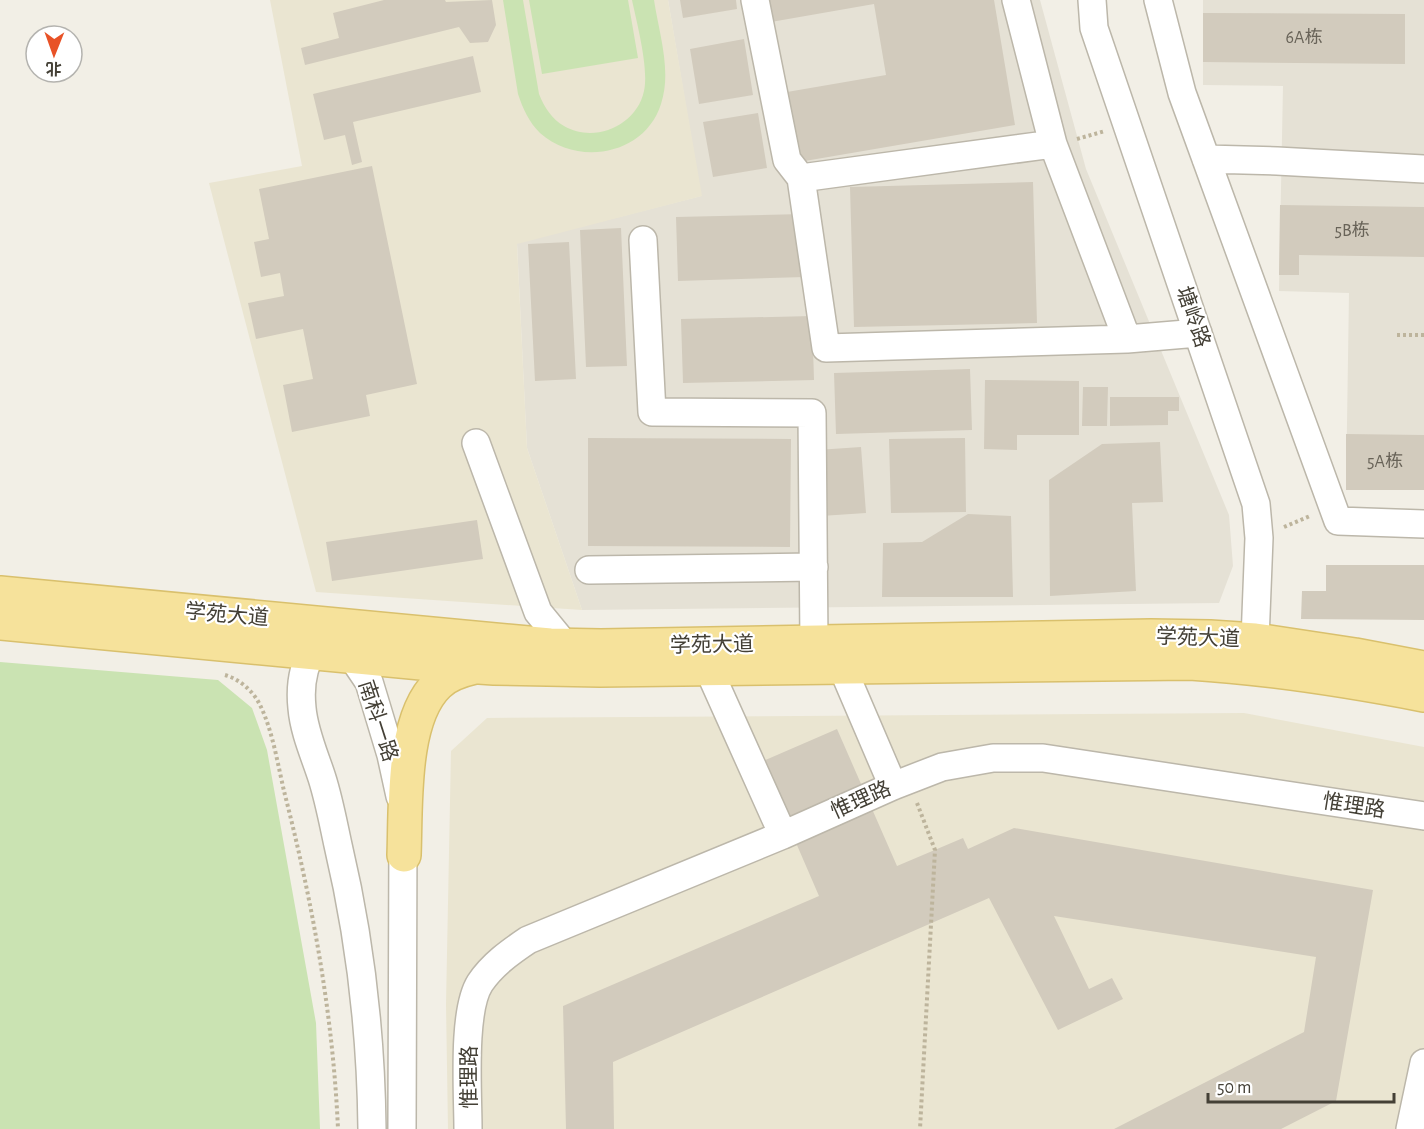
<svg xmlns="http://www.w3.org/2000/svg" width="1424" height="1129" viewBox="0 0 1424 1129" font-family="'Alegreya Sans','Noto Sans SC',sans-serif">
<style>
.residential{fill:#e5e1d5}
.education{fill:#eae5d1}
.green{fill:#cae3b2}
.building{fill:#d2cbbd}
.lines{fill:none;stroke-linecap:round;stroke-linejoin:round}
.minor-casing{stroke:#bcb7aa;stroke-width:30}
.major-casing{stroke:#d9c06d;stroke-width:36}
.path{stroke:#bdb49c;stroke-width:4;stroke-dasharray:3 3;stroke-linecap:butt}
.minor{stroke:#fff;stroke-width:27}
.major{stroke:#f6e29b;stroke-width:33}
.labels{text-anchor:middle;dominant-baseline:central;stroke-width:4.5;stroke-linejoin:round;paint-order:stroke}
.number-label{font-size:18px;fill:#686358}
.street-label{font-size:21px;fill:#444036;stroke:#fff}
</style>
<rect width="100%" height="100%" fill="#f2efe6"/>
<path class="residential" d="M668 0H1040L1086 169 1229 515 1233 566 1219 603 582 610 527 448 517 243 701 196Z
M1203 0H1424V490L1346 489 1349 293 1279 291 1283 86 1203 85Z"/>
<path class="education" d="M270 0H668L702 196 517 244 527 448 582 610 316 592 209 183 302 166Z
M1244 713 1424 747V1129H448L446 1004 451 751 487 718Z"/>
<path class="green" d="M503 0H523L539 94C544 107 552 119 564 126 595 144 637 125 644 91 649 68 637 24 632 0H654C659 33 672 71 661 104 645 155 578 167 540 133 529 122 523 109 518 94Z
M529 0H628L638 58 542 74Z
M0 662 218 680 252 708 267 750 316 1023 320 1129H0Z"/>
<path class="building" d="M384 0H445L446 2 492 0 496 25 488 42 470 43 459 27 305 65 301 48 339 38 333 13Z
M680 0H736L737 9 683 18Z
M767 0H994L1015 125 799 162 787 92 886 75 874 4 771 22Z
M1203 13 1405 14V64L1203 62Z
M744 39 753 95 699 104 690 49Z
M473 56 481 92 353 122 362 162 352 165 345 135 324 140 313 94Z
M758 113 767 168 713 177 703 122Z
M372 166 417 384 366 395 370 416 292 432 283 385 313 379 303 329 256 339 248 303 284 296 280 273 261 277 254 242 269 239 259 189Z
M1033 182 1037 323 854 327 850 187Z
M1280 205 1424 207V257L1299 255V275H1279Z
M803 214 804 277 678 281 676 217Z
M621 228 627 366 586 367 580 230Z
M569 242 576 379 535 381 528 244Z
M812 316 814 380 683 383 681 319Z
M970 369 972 430 836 434 834 373Z
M985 380 1079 381V435H1017V450L984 449Z
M1083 387H1108L1107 426H1082Z
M1110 397H1179V411H1168V425L1110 426Z
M1346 434 1424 435V490H1346Z
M588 438 791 439 790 547 588 546Z
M965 438 966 512 891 513 889 439Z
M1160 442 1163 502 1132 503 1136 591 1050 596 1049 480 1102 444Z
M861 447 866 513 821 516 817 450Z
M968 514 1011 516 1013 597H882L883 543 922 542Z
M477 520 483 559 332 581 326 542Z
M1326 565H1424V620L1301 619 1302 591H1326Z
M837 729 897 866 963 838 968 849 1014 828 1373 890 1336 1101 1281 1129H1114L1304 1032 1316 957 1054 916 1089 989 1112 978 1123 999 1058 1030 989 898 613 1062 614 1129H566L563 1006 819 896 761 762Z"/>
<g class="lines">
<defs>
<path id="minor" d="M755 0 787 160 801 178 826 348 1127 339 1198 333
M1016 0 1053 144 1127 339
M1092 0 1094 28 1256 504 1259 538 1255 640
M1158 0 1182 93 1338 521 1424 524
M1206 159 1277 161 1424 169
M801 178 1053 144
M643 240 652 412 812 413 814 643
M476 443 538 612 565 645
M589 570 814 567
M321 636C305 659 299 680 302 708 304 732 315 756 322 778 329 800 333 822 338 845 360 938 371 1033 372 1129
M344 645 369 682 391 755 400 796
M842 667 893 786
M708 668 783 835
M402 1129 403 834
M468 1129C468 1093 462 1011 480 983 492 965 510 952 528 940L783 835 893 786 942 767 993 758H1043L1424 816
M1410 1129 1424 1063"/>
<path id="major" d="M0 593 550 645 601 646 1151 636 1210 637 1255 640 1355 655 1424 668
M0 623 421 663 494 668 600 670 1190 663C1269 668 1346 680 1424 695
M404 855C406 807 401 719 438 684 448 674 462 670 475 667"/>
</defs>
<use href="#minor" class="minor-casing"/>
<use href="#major" class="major-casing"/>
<path class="path" d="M1077 139 1105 131
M1397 335H1424
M1284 527 1310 516
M225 675C239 679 252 690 259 703 273 730 278 767 285 795 313 905 333 1016 338 1129
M917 803 935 850 920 1129"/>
<use href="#minor" class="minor"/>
<use href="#major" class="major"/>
</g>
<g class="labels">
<g class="number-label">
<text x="1304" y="38">6A栋</text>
<text x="1352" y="231">5B栋</text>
<text x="1385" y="462">5A栋</text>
</g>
<g class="street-label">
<text transform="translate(1193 317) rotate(71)">塘岭路</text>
<text transform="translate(227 615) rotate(5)">学苑大道</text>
<text transform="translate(1198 638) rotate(2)">学苑大道</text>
<text transform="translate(712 645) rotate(-1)">学苑大道</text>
<text transform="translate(378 721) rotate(72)">南科一路</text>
<text transform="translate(861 800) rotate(-24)">惟理路</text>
<text transform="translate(1354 806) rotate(9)">惟理路</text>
<text transform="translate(469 1077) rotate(-90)">惟理路</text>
</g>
</g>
<g transform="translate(54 54) rotate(181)"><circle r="28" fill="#ffffff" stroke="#b4b3af" stroke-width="1.5"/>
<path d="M0-4.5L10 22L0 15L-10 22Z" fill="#e85227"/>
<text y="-9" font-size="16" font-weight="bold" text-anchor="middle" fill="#444036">北</text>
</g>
<path d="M1208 1093v9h186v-9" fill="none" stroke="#444036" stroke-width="3"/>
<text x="1217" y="1093" font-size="18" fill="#444036" stroke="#ffffff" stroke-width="4.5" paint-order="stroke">50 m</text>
</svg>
